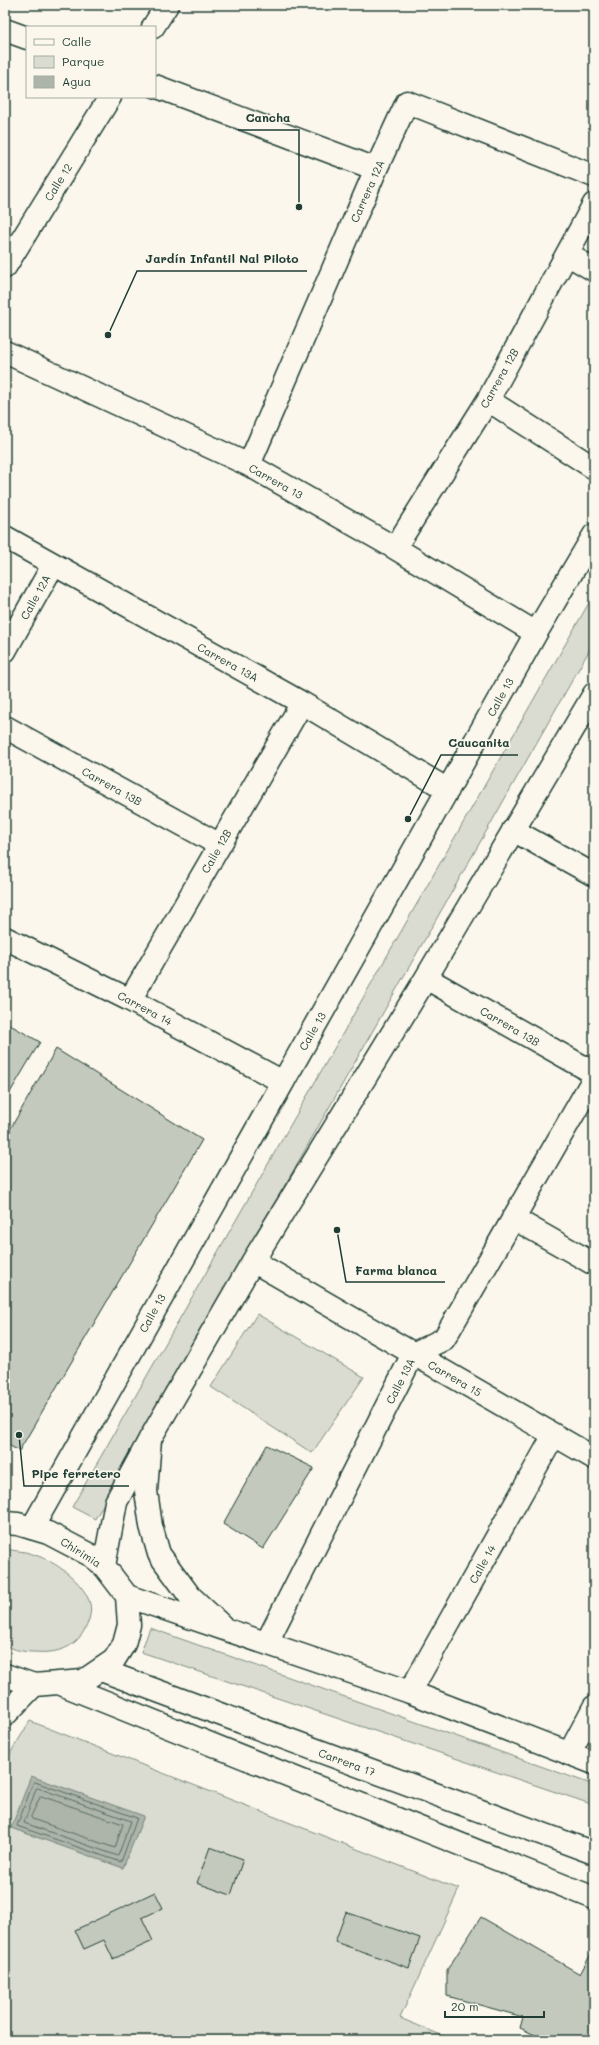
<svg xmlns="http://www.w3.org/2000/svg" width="599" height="2045" viewBox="0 0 599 2045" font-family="Mali,sans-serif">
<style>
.green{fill:#dbdcd1;stroke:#7d8c82}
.water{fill:#adb4aa;stroke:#74847b}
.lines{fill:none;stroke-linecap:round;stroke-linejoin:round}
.shore{stroke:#586d63;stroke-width:1}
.building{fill:#c4c9be;stroke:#1f3d34}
.minor-casing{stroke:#1f3d34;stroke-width:25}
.major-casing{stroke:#1f3d34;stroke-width:25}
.minor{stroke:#fbf7ec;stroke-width:22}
.major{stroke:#fbf7ec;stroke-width:22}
.labels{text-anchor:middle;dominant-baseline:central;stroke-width:3.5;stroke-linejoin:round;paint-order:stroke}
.street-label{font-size:11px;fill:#1f3d34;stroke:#fbf7ec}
.leader{fill:none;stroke:#1f3d34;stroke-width:1.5}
.callout-dot{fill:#1f3d34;stroke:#fbf7ec;stroke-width:1.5}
.callout-label{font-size:12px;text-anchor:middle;font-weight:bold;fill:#1f3d34;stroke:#fbf7ec;stroke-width:3.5;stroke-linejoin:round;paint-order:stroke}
</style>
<rect width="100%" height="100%" fill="#fbf7ec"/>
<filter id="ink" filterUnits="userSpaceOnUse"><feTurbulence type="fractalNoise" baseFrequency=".025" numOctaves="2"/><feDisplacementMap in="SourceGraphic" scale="8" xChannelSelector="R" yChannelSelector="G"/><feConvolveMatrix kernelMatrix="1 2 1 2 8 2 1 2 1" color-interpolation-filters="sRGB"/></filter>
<g filter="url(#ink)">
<path class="green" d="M594 594V642L95 1519 72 1507Z
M257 1314 364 1377 312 1453 211 1387Z
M5 1549C15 1551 26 1551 35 1555 55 1561 85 1583 90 1604 92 1611 89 1620 87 1625 77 1648 58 1654 34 1652 24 1652 14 1650 5 1645Z
M150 1628 594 1785V1805L141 1652Z
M30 1721 459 1889 400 2018 453 2040H5V1762Z"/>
<path class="water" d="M31 1776 144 1816 123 1868 11 1828Z"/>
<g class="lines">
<path class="shore" d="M35 1782 137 1818 121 1862 17 1826 33 1783Z
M38 1788 131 1821 118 1856 24 1823 36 1789Z
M41 1796 123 1824 115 1848 32 1819 31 1817Z"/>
</g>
<path class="building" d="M5 1022 40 1042 5 1101Z
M56 1049 202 1140 19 1451 5 1443V1138Z
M267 1445 314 1468 263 1549 223 1524Z
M210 1847 243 1859 231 1895 197 1883Z
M155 1892 163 1908 142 1918 153 1941 113 1959 104 1940 84 1949 75 1930Z
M346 1912 420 1938 409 1968 335 1942Z
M481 1917 580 1974 592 1952 594 1953V2040H539V2037L520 2028 523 2017 447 1996V1970Z"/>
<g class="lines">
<defs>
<path id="minor" d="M153 27 167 5
M5 30 27 38
M155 86 376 169
M567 254 594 270
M5 267 110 97
M5 352 249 465 395 548 536 633
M488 400 594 468
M249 465 376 169 407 102 594 176
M5 537 302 703 448 790
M395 548 488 400 594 204
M5 651 53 565
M5 727 220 845
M513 830 594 875
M5 938 130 1000 283 1082
M426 978 594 1073
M130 1000 302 703
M513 1218 594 1264
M253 1261 594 1458
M32 1528 536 633 594 535
M104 1566 116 1502 150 1439 253 1261 426 978 594 694
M267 1642 413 1354 444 1339 594 1078
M410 1692 554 1435
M5 1715 34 1685
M569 1754 594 1707"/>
<path id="major" d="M150 1439 146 1491 151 1526 159 1554 189 1595 221 1625
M5 1523 18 1524 48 1533 92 1556 104 1566 127 1596 129 1625 124 1644 114 1660 83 1681 34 1685 5 1675
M127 1596 410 1692 594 1763
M101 1670 594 1853
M61 1684 594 1898"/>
</defs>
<use href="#minor" class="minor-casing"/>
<use href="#major" class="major-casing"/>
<use href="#minor" class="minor"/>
<use href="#major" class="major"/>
</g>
</g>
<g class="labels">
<g class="street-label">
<text transform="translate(58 182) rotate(-58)">Calle 12</text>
<text transform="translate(367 191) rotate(-66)">Carrera 12A</text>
<text transform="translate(499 378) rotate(-61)">Carrera 12B</text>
<text transform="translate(276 481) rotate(29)">Carrera 13</text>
<text transform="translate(35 597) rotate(-61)">Calle 12A</text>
<text transform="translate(228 662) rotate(29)">Carrera 13A</text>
<text transform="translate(500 697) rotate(-61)">Calle 13</text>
<text transform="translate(112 786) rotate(29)">Carrera 13B</text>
<text transform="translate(216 851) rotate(-60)">Calle 12B</text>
<text transform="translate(145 1008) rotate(28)">Carrera 14</text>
<text transform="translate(510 1026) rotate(30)">Carrera 13B</text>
<text transform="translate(312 1031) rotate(-60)">Calle 13</text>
<text transform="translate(152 1313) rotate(-61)">Calle 13</text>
<text transform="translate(455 1378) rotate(30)">Carrera 15</text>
<text transform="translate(400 1381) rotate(-63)">Calle 13A</text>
<text transform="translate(81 1552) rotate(32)">Chirimia</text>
<text transform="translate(482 1564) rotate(-61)">Calle 14</text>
<text transform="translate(347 1762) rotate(20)">Carrera 17</text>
</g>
</g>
<path class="leader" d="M299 207L299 130H238M108 335L137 271H307M408 819L441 755H518M337 1230L346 1282H445M19 1435L24 1486H129"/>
<g class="callout-dot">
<circle cx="299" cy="207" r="4"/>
<circle cx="108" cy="335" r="4"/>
<circle cx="408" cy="819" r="4"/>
<circle cx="337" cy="1230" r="4"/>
<circle cx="19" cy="1435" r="4"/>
</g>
<g class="callout-label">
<text x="268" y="122">Cancha</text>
<text x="222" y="263">Jardín Infantil Nal Piloto</text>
<text x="479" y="747">Caucanita</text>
<text x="396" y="1275">Farma blanca</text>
<text x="76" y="1478">Pipe ferretero</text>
</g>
<rect width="599" height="2045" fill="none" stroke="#fbf7ec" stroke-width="20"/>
<rect x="10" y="10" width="579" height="2025" fill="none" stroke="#1f3d34" stroke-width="1.5" filter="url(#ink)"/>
<rect x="26" y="26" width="130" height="72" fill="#fbf7ec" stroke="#a3ada2"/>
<rect x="34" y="39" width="20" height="6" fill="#fbf7ec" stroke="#a3ada2"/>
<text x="62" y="46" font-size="12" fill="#1f3d34">Calle</text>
<rect x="34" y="56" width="20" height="12" fill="#dbdcd1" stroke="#a3ada2"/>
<text x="62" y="66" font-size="12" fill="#1f3d34">Parque</text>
<rect x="34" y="76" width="20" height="12" fill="#adb4aa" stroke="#a3ada2"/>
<text x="62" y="86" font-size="12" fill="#1f3d34">Agua</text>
<path d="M445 2011v6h99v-6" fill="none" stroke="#1f3d34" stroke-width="2"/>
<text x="451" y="2011" font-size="12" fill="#1f3d34" stroke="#fbf7ec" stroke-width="3" paint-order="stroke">20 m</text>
</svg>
